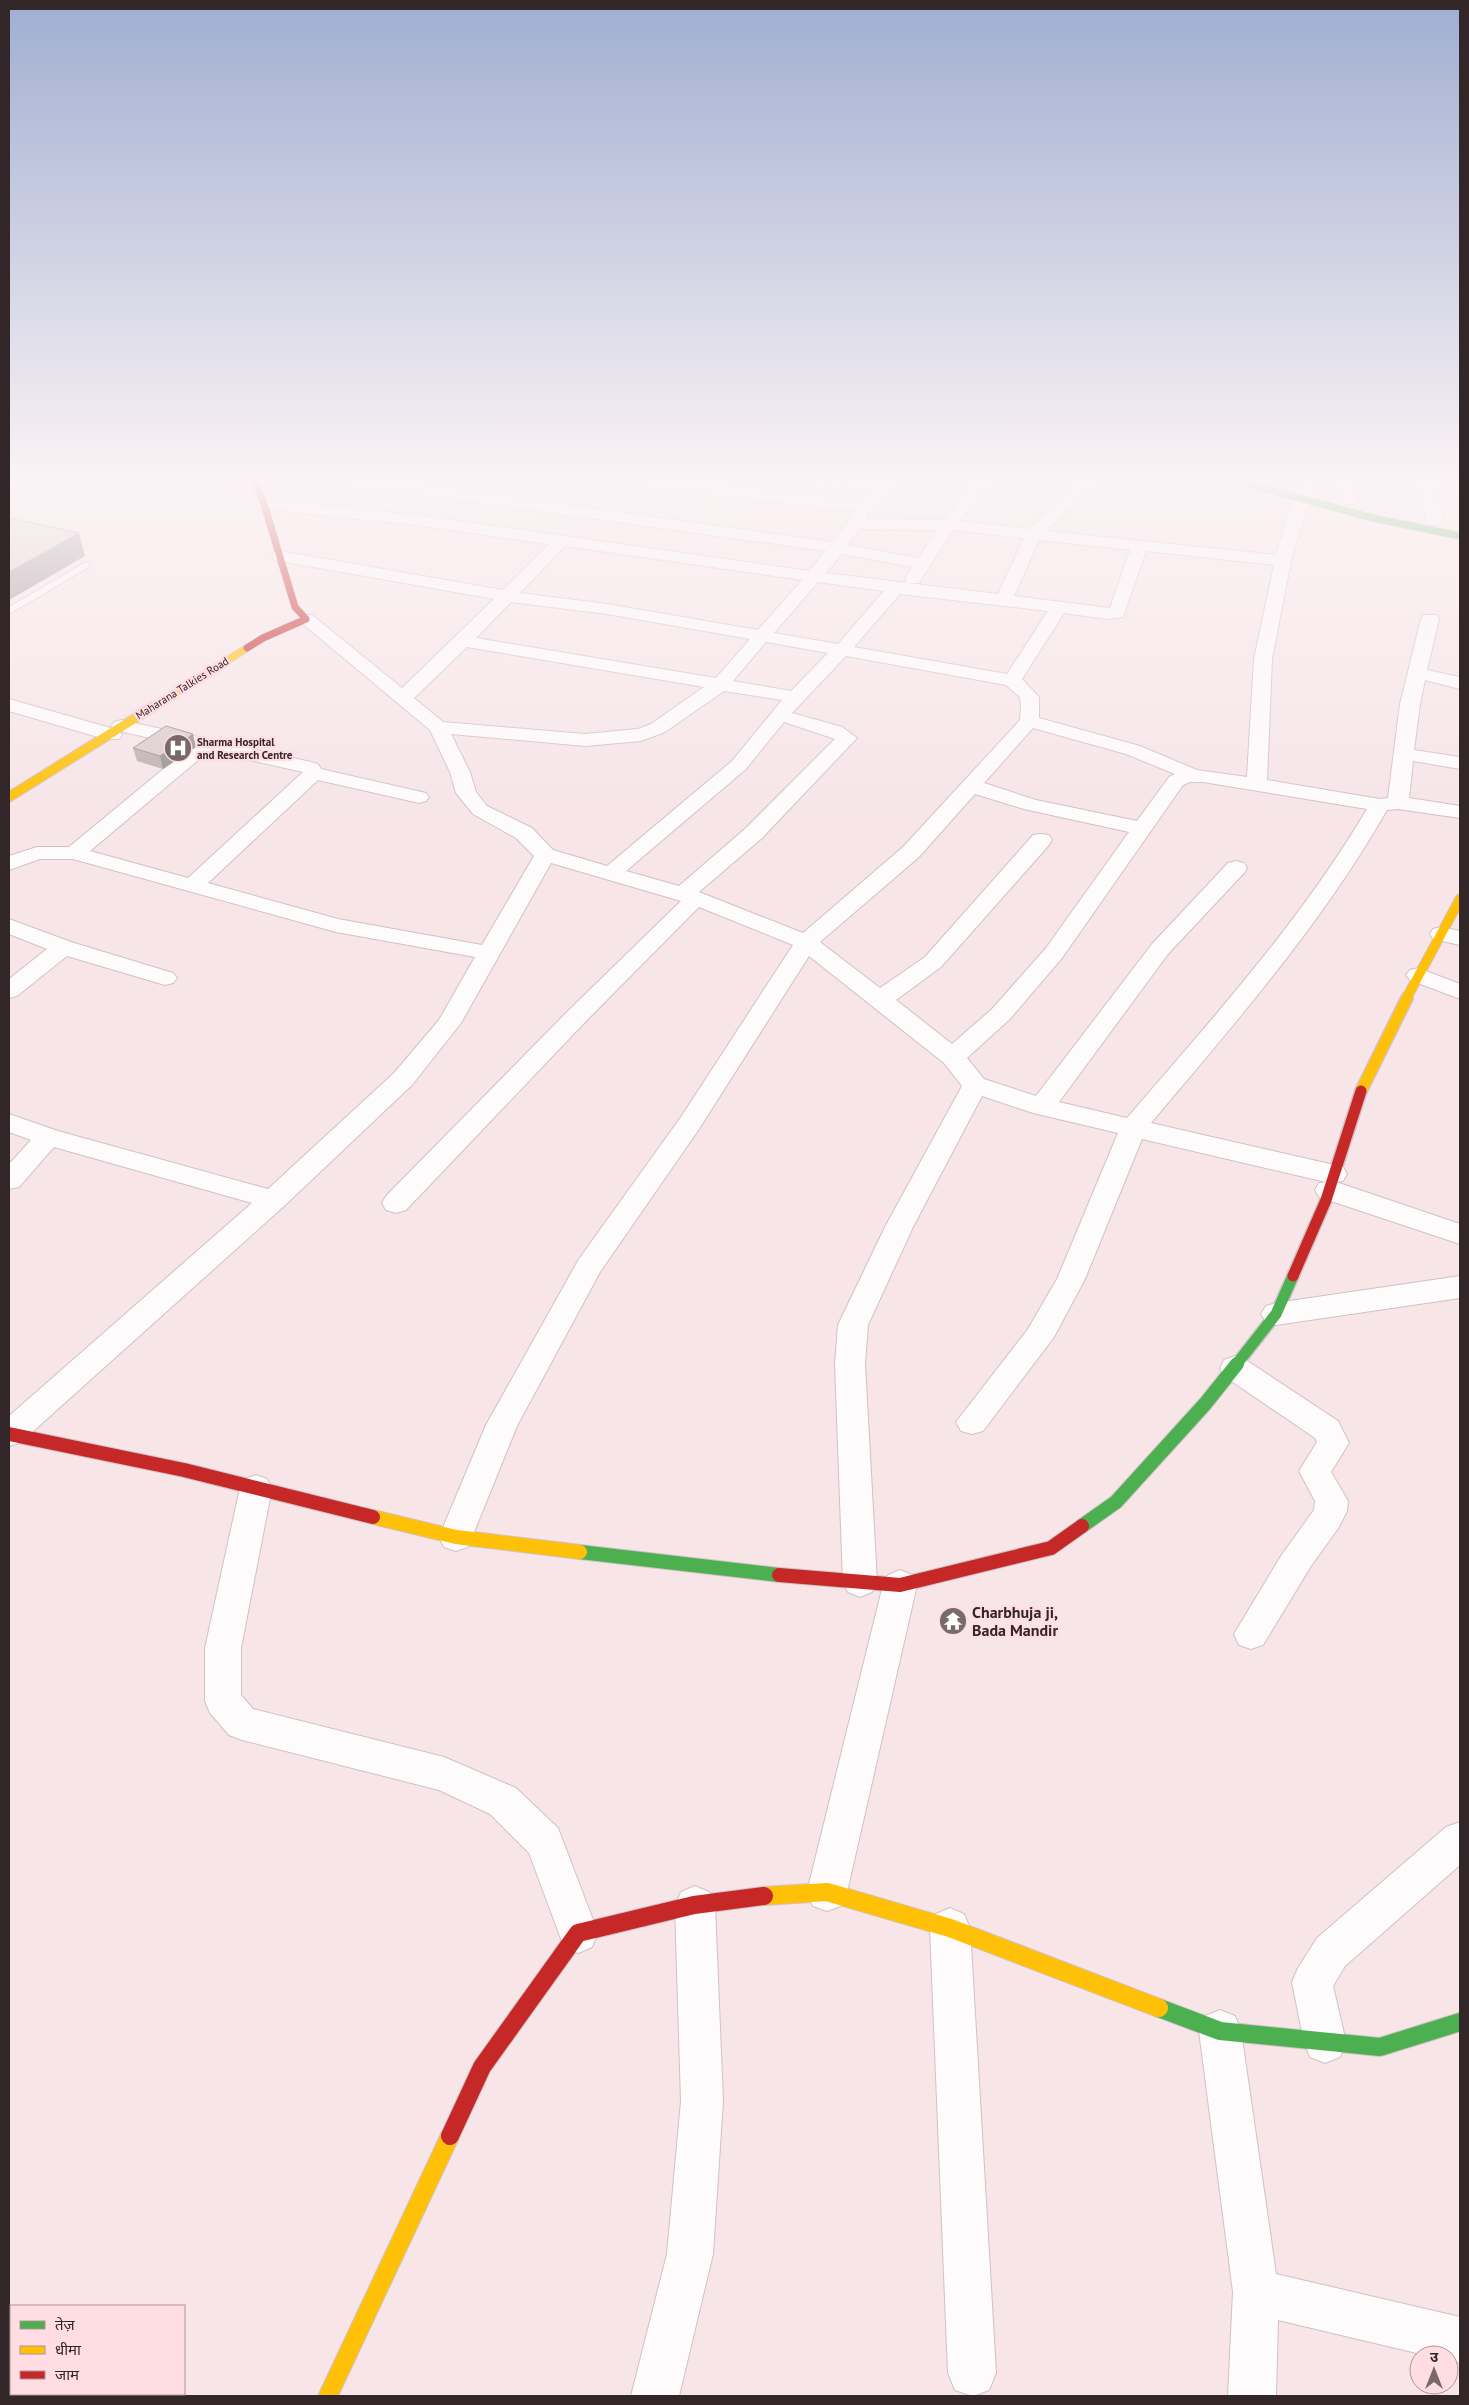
<svg xmlns="http://www.w3.org/2000/svg" width="1469" height="2405" viewBox="0 0 1469 2405" font-family="'PT Sans','Noto Sans Devanagari',sans-serif">
<style>
.lines{fill:none;stroke-linecap:round;stroke-linejoin:round}
.lane-casing{stroke:#d0c2c5;stroke-width:2}
.street-casing{stroke:#d0c2c5;stroke-width:2}
.fast-far3-casing{stroke:#d0c2c5;stroke-width:8}
.fast-far2-casing{stroke:#d0c2c5;stroke-width:14}
.fast-far1-casing{stroke:#d0c2c5;stroke-width:16}
.fast-casing{stroke:#d0c2c5;stroke-width:20}
.slow-far4-casing{stroke:#d0c2c5;stroke-width:8}
.slow-far3-casing{stroke:#d0c2c5;stroke-width:11}
.slow-far2-casing{stroke:#d0c2c5;stroke-width:14}
.slow-far1-casing{stroke:#d0c2c5;stroke-width:16}
.slow-casing{stroke:#d0c2c5;stroke-width:20}
.jam-far3-casing{stroke:#d0c2c5;stroke-width:8}
.jam-far2-casing{stroke:#d0c2c5;stroke-width:14}
.jam-far1-casing{stroke:#d0c2c5;stroke-width:16}
.jam-casing{stroke:#d0c2c5;stroke-width:20}
.lane{fill:#fefbfc;fill-rule:evenodd}
.street{fill:#fefbfc;fill-rule:evenodd}
.fast-far3{stroke:#4caf50;stroke-width:7}
.fast-far2{stroke:#4caf50;stroke-width:11}
.fast-far1{stroke:#4caf50;stroke-width:14}
.fast{stroke:#4caf50;stroke-width:18}
.slow-far4{stroke:#ffc107;stroke-width:7}
.slow-far3{stroke:#ffc107;stroke-width:9}
.slow-far2{stroke:#ffc107;stroke-width:11}
.slow-far1{stroke:#ffc107;stroke-width:14}
.slow{stroke:#ffc107;stroke-width:18}
.jam-far3{stroke:#c62828;stroke-width:7}
.jam-far2{stroke:#c62828;stroke-width:11}
.jam-far1{stroke:#c62828;stroke-width:14}
.jam{stroke:#c62828;stroke-width:18}
.wall{fill:#bcb0b2}
.shaded-wall{fill:#999091}
.building{fill:#dbcdcf;stroke:#999091}
.labels{text-anchor:middle;dominant-baseline:central;stroke-width:4.5;stroke-linejoin:round;paint-order:stroke}
.far-street-label{font-size:11px;fill:#332628;stroke:#ffdde2}
.far-poi-label{font-size:11px;font-weight:bold;fill:#332628;stroke:#ffdde2;text-anchor:start}
.near-poi-label{font-size:16px;font-weight:bold;fill:#332628;stroke:#ffdde2;text-anchor:start}
</style>
<rect width="100%" height="100%" fill="#f7e5e8"/>
<g class="lines">
<defs>
<path id="lane" d="M86 562 89 563V567L9 614V607Z"/>
<path id="street" d="M315 476H356L833 542 855 511 686 492 616 481 609 476H646L861 502 874 490 796 481 789 476H835L883 482 889 476H905L871 510 865 519 944 520 980 476H996L959 521 1029 529 1077 485 1051 479 1049 476H1102L1046 531 1276 555 1296 489 1304 484 1309 486 1312 489 1291 561 1272 659 1267 780 1380 799 1388 798 1400 704 1421 619 1424 615H1436L1439 619 1427 670 1460 677V689L1425 680 1420 704 1414 750 1460 757V769L1413 761 1409 798 1460 806V818L1398 809 1387 810C1322 924 1235 1023 1151 1123L1343 1167 1347 1174 1343 1181 1336 1182 1460 1224V1244L1319 1197 1315 1190 1319 1183 1326 1182 1142 1139 1085 1279 1054 1337 983 1431 972 1434 961 1431 956 1422 1028 1329 1057 1279 1118 1133 1033 1113 982 1096 913 1227 868 1325 865 1364 877 1582 872 1592 860 1597 848 1592 843 1582 835 1364 838 1325 885 1227 962 1086 944 1063 809 956 699 1129 600 1272 517 1426 468 1547 456 1551 444 1547 439 1537 486 1425 579 1259 681 1117 793 945 699 907 586 1021 406 1210 396 1213 386 1210 382 1203 386 1196 568 1011 681 901 551 863 461 1023 412 1085 283 1207 20 1443 9 1446V1416L252 1203 54 1147 19 1187 9 1189V1164L31 1140 9 1132V1114L58 1131 268 1189 394 1073 439 1020 475 957 336 932 73 859H40L9 870V856L37 847H69L190 747 119 731 122 735 119 739H105L9 711V699L114 729 111 726 114 722 121 720 311 762 318 764 321 769 426 793 429 797 426 801 419 803 318 780 208 883 338 919 482 945 534 856 516 838 473 814 456 793 450 772 430 730 297 619 300 615H312L402 688 494 599 280 561 274 560 272 556 274 552 280 551 503 590 549 544 416 525 264 509 258 507 256 504 258 501 264 499 416 515 809 571 826 551 322 481ZM859 529 937 530 918 558 848 545ZM953 530 1024 538 998 594 826 573 842 554 912 567 905 579 907 583H919ZM1039 540 1130 550 1110 608 1014 596ZM565 546 802 580 758 630 607 604 520 593ZM1146 551 1274 565 1254 659 1247 777 1197 770 1140 746 1039 718V697L1022 679 1064 613 1107 619 1123 617ZM818 582 884 591 838 644 774 633ZM900 594 1048 611 1007 674 854 647ZM511 602 607 614 750 639 716 678 476 638ZM766 642 828 653 791 691 733 681ZM467 647 704 687 651 724 638 729 585 734 443 722 414 698ZM846 656 1006 685 1020 697 1021 707 1020 720 903 847 803 933 699 892 762 838 857 738 842 727 792 713ZM724 691 782 700 732 761 607 866 553 850 532 828 487 806 476 792 470 772 451 734 585 746 641 741 665 732ZM784 722 835 739 746 828 679 886 626 871 746 769ZM1033 728 1126 754 1175 774 1169 777 1137 821 1036 800 984 783ZM209 751 303 772 188 878 90 851ZM1190 782H1203L1367 809C1300 922 1212 1019 1127 1118L1059 1102 1168 954 1244 873 1247 868 1244 863 1236 861 1228 863 1152 944 1036 1096 984 1079 967 1058 1010 1019 1062 958 1183 785ZM975 794 1024 809 1129 832 1046 948 992 1009 952 1044 896 1000 941 967 1049 845 1052 840 1049 835 1041 834 1033 835 925 957 880 988 820 942 919 857Z
M1334 476H1350L1357 501 1355 504H1343Z
M1418 476H1434L1443 522 1441 525H1429L1427 522Z
M9 919 71 942 173 973 177 978 173 983 165 985 67 956 17 996 9 998V979L47 949 9 934Z
M1441 927 1460 931V945L1433 939 1430 934 1433 929Z
M1418 968 1460 984V999L1410 980 1406 975 1410 970Z
M1460 1276V1298L1276 1325 1266 1322 1261 1314 1266 1306 1276 1303Z
M1235 1356 1246 1360 1338 1421 1349 1443 1331 1472 1348 1501 1347 1511 1339 1527 1311 1566 1263 1645 1251 1649 1239 1645 1234 1634 1281 1556 1314 1510 1315 1501 1299 1471 1317 1442 1315 1438 1224 1376 1220 1368 1224 1360Z
M256 1475 267 1479 272 1488 241 1648V1695L253 1709 444 1757 516 1788 558 1828 598 1933 592 1947 578 1953 564 1947 529 1853 490 1814 439 1790 242 1740 229 1735 210 1713 205 1701V1648L240 1488 245 1479Z
M900 1570 912 1575 917 1585 847 1892 841 1906 827 1911 813 1906 807 1892 883 1585 888 1575Z
M1460 1822V1865L1345 1966 1333 1986 1346 2042 1340 2057 1325 2063 1310 2057 1304 2042 1292 1982 1298 1968 1317 1938 1446 1827Z
M695 1886 709 1892 715 1906 723 2101 713 2254 679 2396H631L667 2254 681 2101 675 1906 681 1892Z
M950 1908 964 1914 970 1928 996 2373 989 2390 973 2396 955 2390 948 2373 930 1928 936 1914Z
M1220 2010 1235 2016 1241 2031 1276 2274 1460 2317V2363L1449 2361V2355H1425L1278 2320 1276 2396H1228L1233 2292 1199 2031 1205 2016Z"/>
<path id="fast-far3" d="M1218 476 1373 518 1460 536"/>
<path id="fast-far2" d="M1236 1365 1276 1314 1293 1276"/>
<path id="fast-far1" d="M1082 1526 1116 1502 1205 1404 1237 1364
M580 1552 779 1575"/>
<path id="fast" d="M1159 2008 1220 2031 1380 2047 1460 2022"/>
<path id="slow-far4" d="M151 708 247 648"/>
<path id="slow-far3" d="M9 797 153 707
M1406 999 1460 899"/>
<path id="slow-far2" d="M1361 1091 1407 998"/>
<path id="slow-far1" d="M373 1517 456 1537 580 1552"/>
<path id="slow" d="M764 1896 827 1892 950 1928 1159 2008
M328 2396 450 2136"/>
<path id="jam-far3" d="M247 648 263 638 306 619 295 607 264 504 253 476"/>
<path id="jam-far2" d="M1293 1276 1326 1200 1361 1091"/>
<path id="jam-far1" d="M9 1434 184 1470 373 1517
M779 1575 900 1585 1051 1548 1082 1526"/>
<path id="jam" d="M450 2136 482 2067 578 1933 694 1905 764 1896"/>
</defs>
<use href="#lane" class="lane-casing"/>
<use href="#street" class="street-casing"/>
<use href="#fast-far3" class="fast-far3-casing"/>
<use href="#fast-far2" class="fast-far2-casing"/>
<use href="#fast-far1" class="fast-far1-casing"/>
<use href="#fast" class="fast-casing"/>
<use href="#slow-far4" class="slow-far4-casing"/>
<use href="#slow-far3" class="slow-far3-casing"/>
<use href="#slow-far2" class="slow-far2-casing"/>
<use href="#slow-far1" class="slow-far1-casing"/>
<use href="#slow" class="slow-casing"/>
<use href="#jam-far3" class="jam-far3-casing"/>
<use href="#jam-far2" class="jam-far2-casing"/>
<use href="#jam-far1" class="jam-far1-casing"/>
<use href="#jam" class="jam-casing"/>
<use href="#lane" class="lane"/>
<use href="#street" class="street"/>
<use href="#fast-far3" class="fast-far3"/>
<use href="#fast-far2" class="fast-far2"/>
<use href="#fast-far1" class="fast-far1"/>
<use href="#fast" class="fast"/>
<use href="#slow-far4" class="slow-far4"/>
<use href="#slow-far3" class="slow-far3"/>
<use href="#slow-far2" class="slow-far2"/>
<use href="#slow-far1" class="slow-far1"/>
<use href="#slow" class="slow"/>
<use href="#jam-far3" class="jam-far3"/>
<use href="#jam-far2" class="jam-far2"/>
<use href="#jam-far1" class="jam-far1"/>
<use href="#jam" class="jam"/>
</g>
<path class="wall" d="M196 747 163 769 137 761 133 748Z"/>
<path class="shaded-wall" d="M79 533 85 556 9 600V572Z
M193 734 196 747 163 769 160 756Z"/>
<path class="building" d="M9 518 79 533 9 572Z
M166 726 193 734 160 756 133 748Z"/>
<linearGradient id="sky" x2="0" y2="1"><stop stop-color="#a0aed1"/><stop offset="0.59" stop-color="#fbf3f5"/><stop offset="1" stop-color="#fbf3f5" stop-opacity="0"/></linearGradient>
<rect width="1469" height="813" fill="url(#sky)"/>
<defs>
<symbol id="hospital-disc" viewBox="-11 -11 22 22"><circle r="9.5" fill="#78696b" stroke="#ffdde2"/><path d="M-5-5h3v3.5h4V-5h3V5h-3V1.5h-4V5h-3Z" fill="#fff"/></symbol>
<symbol id="temple-disc" viewBox="-11 -11 22 22"><circle r="9.5" fill="#78696b" stroke="#ffdde2"/><path d="M0-6L5-2H3V0L6.5 2.5H4V6H1.5V3h-3V6H-4V2.5H-6.5L-3 0V-2H-5Z" fill="#fff"/></symbol>
</defs>
<g fill-rule="evenodd">
<use href="#hospital-disc" x="162" y="732" width="32" height="32"/>
<use href="#temple-disc" x="937" y="1605" width="32" height="32"/>
</g>
<g class="labels">
<g class="far-street-label">
<text transform="translate(182 688) rotate(-32)">Maharana Talkies Road</text>
</g>
<g class="far-poi-label">
<text x="197" y="742">Sharma Hospital<tspan x="197" dy="13">and Research Centre</tspan></text>
</g>
<g class="near-poi-label">
<text x="972" y="1612">Charbhuja ji,<tspan x="972" dy="18">Bada Mandir</tspan></text>
</g>
</g>
<rect width="1469" height="2405" fill="none" stroke="#332628" stroke-width="20"/>
<rect x="10" y="2305" width="175" height="90" fill="#ffdde2" stroke="#ad9498"/>
<rect x="20" y="2321" width="25" height="8" fill="#4caf50" stroke="#ad9498"/>
<text x="55" y="2330" font-size="15" fill="#332628">तेज़</text>
<rect x="20" y="2346" width="25" height="8" fill="#ffc107" stroke="#ad9498"/>
<text x="55" y="2355" font-size="15" fill="#332628">धीमा</text>
<rect x="20" y="2371" width="25" height="8" fill="#c62828" stroke="#ad9498"/>
<text x="55" y="2380" font-size="15" fill="#332628">जाम</text>
<g transform="translate(1434 2370)"><circle r="24" fill="#ffdde2" stroke="#ad9498"/>
<path d="M0-4L9 19L0 12L-9 19Z" fill="#78696b"/>
<text y="-8" font-size="14" font-weight="bold" text-anchor="middle" fill="#332628">उ</text>
</g>
</svg>
